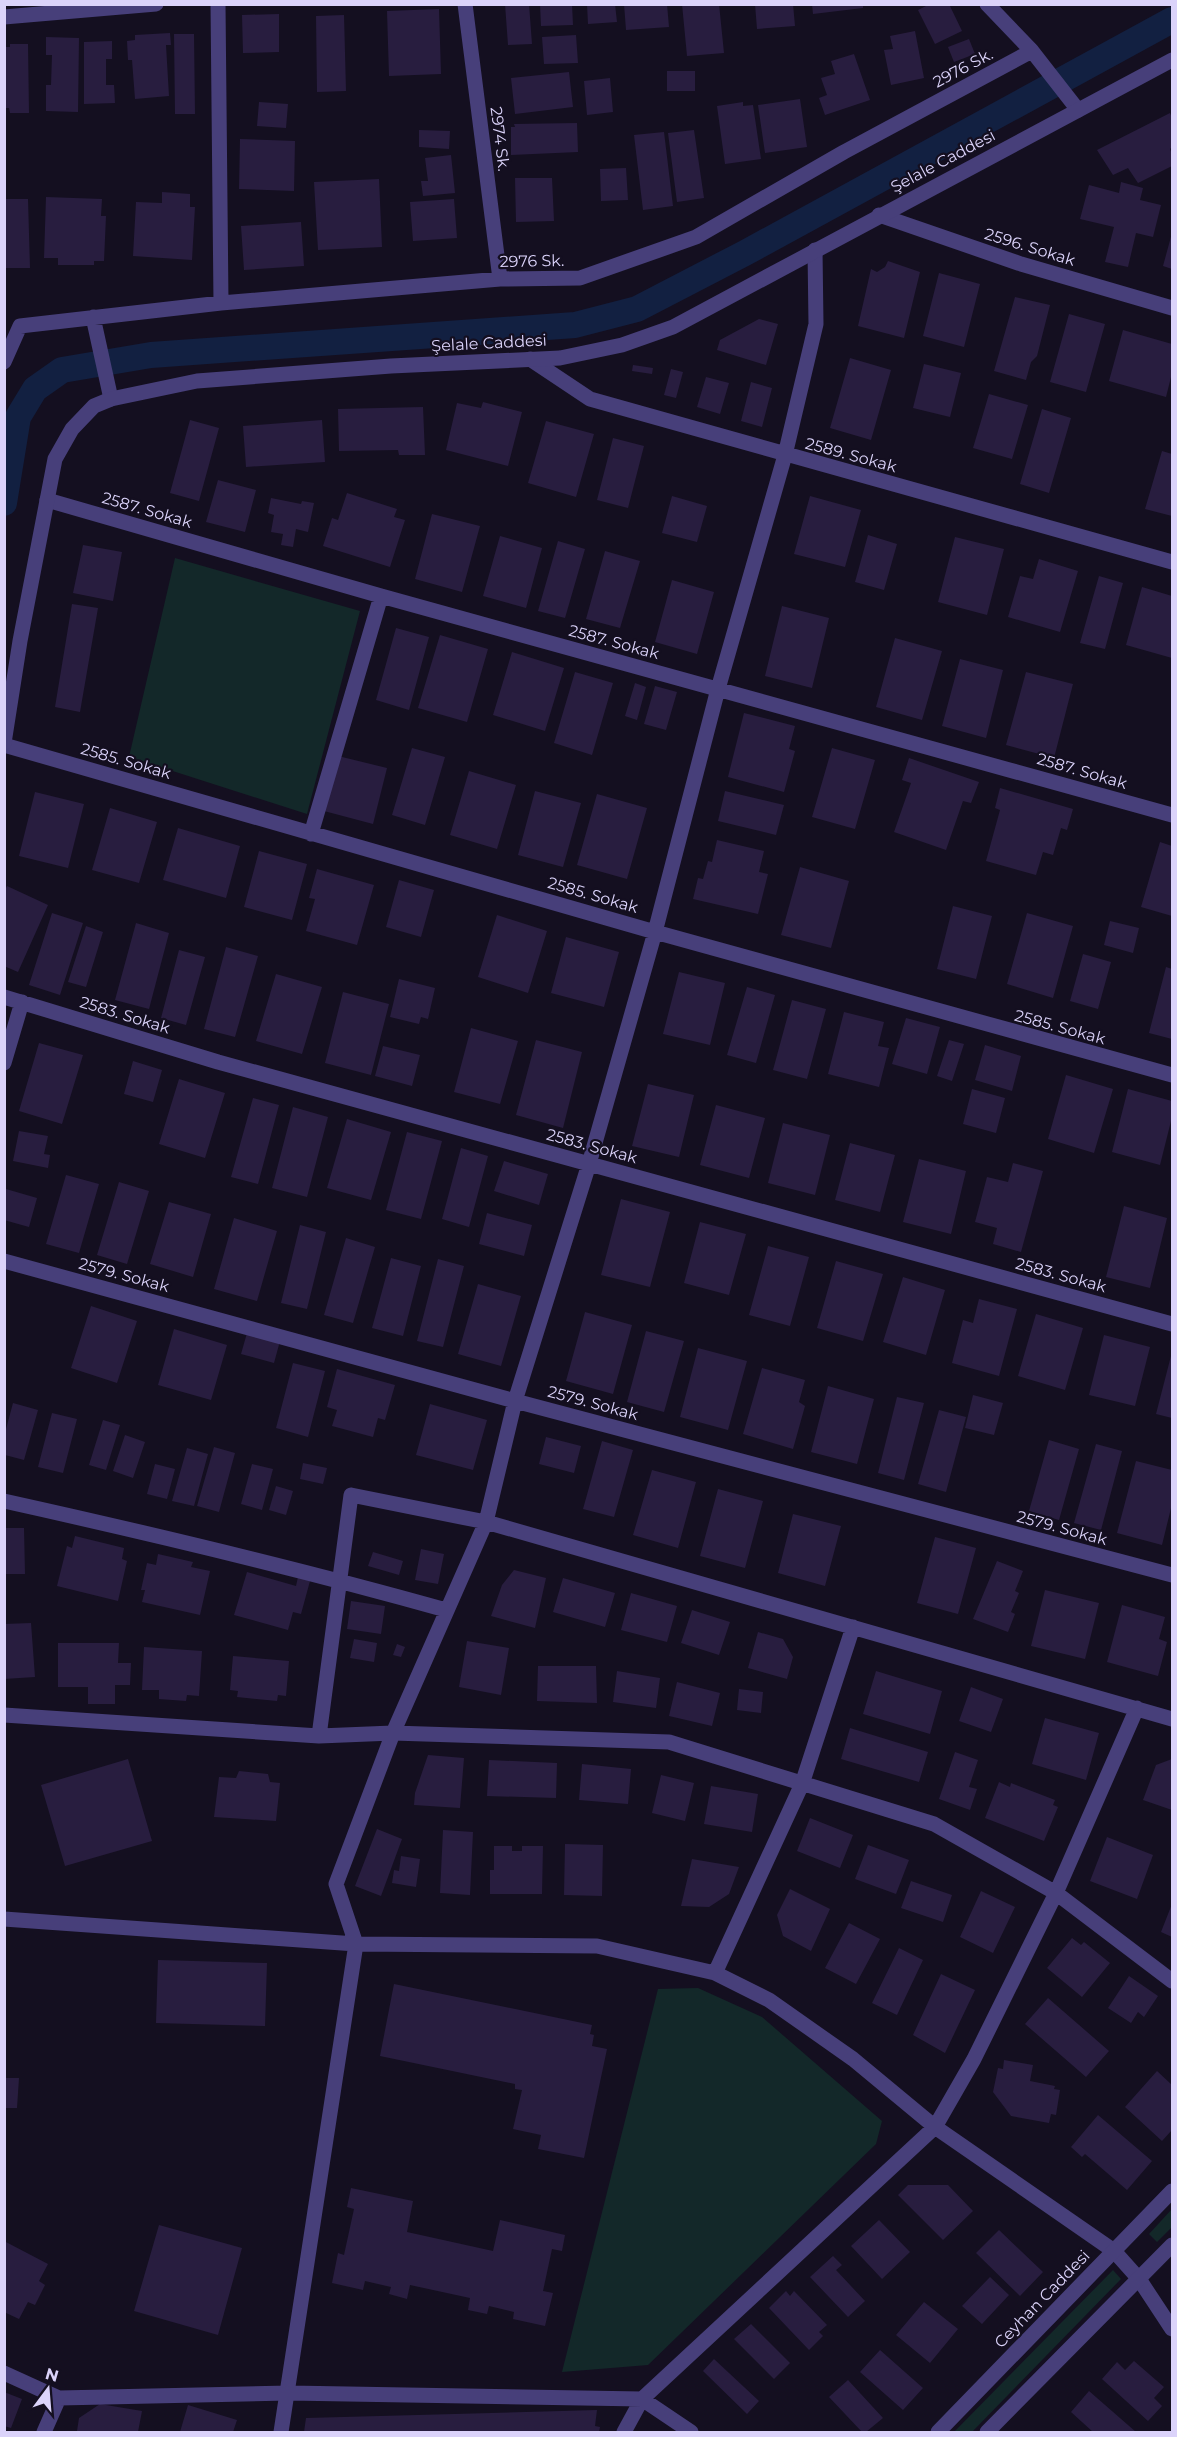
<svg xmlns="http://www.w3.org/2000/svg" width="1177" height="2437" viewBox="0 0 1177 2437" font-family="Montserrat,sans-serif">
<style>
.green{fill:#132829}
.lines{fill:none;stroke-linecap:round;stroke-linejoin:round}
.canal{stroke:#122041;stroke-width:26}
.building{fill:#281d3f}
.minor{stroke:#473f7a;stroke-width:15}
.tertiary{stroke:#473f7a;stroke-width:15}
.labels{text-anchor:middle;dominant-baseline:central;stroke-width:4.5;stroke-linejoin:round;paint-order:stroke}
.street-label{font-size:16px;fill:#dbd3fa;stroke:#140f20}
</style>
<rect width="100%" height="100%" fill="#140f20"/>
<path class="green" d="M175 558 360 611 307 814 129 757Z
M698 1988 762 2017 882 2121 876 2144 648 2365 562 2372 658 1989Z
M1172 2209V2227L1157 2242 1149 2234Z
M1113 2270 1121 2279 972 2432H954Z"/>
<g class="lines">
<path class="canal" d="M4 503 18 417 35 389 62 370 151 355 575 325 637 309 745 253 1172 20"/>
</g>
<path class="building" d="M505 4H529L532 44 508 45Z
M540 4H572L573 25 541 26Z
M587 4H615L617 22 588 24Z
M624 4H667L669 27 626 30Z
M682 4H719L724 53 687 56Z
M755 4H793L795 26 757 29Z
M812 4H863V8L813 14Z
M930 4H949L962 31 935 44 918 10Z
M439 9 441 74 389 76 387 11Z
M279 14V52L243 53 242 15Z
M344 15 346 91 317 92 316 16Z
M915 31 924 78 891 85 884 50 893 49 890 36Z
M170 33 171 45H166L169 96 135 99 132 60H128L127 41 135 40V35Z
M174 34H194L195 114H175Z
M576 35 578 63 544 64 542 37Z
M46 37 79 38 78 112 46 111V85H51L52 55H46Z
M969 39 975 54 954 62 948 47Z
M112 41V59H106V85H114L115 103 84 104V42Z
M10 44H28L29 113H10L9 108H4V47H10Z
M854 54 870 100 825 115 819 98 827 95 821 78 835 74 831 61Z
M667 71H695V91H667Z
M569 72 573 107 515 114 511 78Z
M610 78 613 112 587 115 584 81Z
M800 99 807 147 765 153 758 105Z
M259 102 288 104 286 128 257 126Z
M743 102V106L753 105 761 159 725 164 717 106Z
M1170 113 1172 118V147L1170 149 1172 154V166L1138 183 1128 168 1113 175 1097 150Z
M577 123 578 152 511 155V127H515L514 124Z
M419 130 450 131 449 149 419 147Z
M694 130 704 198 677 202 668 133Z
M664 132 673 206 643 210 634 135Z
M240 139 295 141 294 191 239 189Z
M451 155 455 193 423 196 421 181H428L425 158Z
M626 168 628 200 601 201 600 169Z
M515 178H552L554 221 516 222Z
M379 179 382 247 318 250 314 182Z
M1121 182 1143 188 1140 200 1161 205 1153 237 1136 233 1128 267 1105 262 1114 227 1080 219 1089 185 1119 193Z
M162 192 190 194V207H195L192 260 133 256 136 202 162 203Z
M46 197 102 199 101 216H106L104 261H94V265H58V258H44Z
M4 199H28L30 268H4Z
M454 199 457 238 413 241 410 202Z
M301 222 304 266 244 270 241 226Z
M1172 233V269L1163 266Z
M888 261 920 272 904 338 858 326 871 269 877 272 885 267Z
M939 273 980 284 964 347 923 336Z
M1015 297 1050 305 1037 356 1031 362 1026 380 994 371Z
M1069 314 1105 324 1086 392 1050 382Z
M759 319 778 324 766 365 717 350 720 340Z
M1123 330 1172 344V373L1166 397 1109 381Z
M850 358 891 370 871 440 830 428Z
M924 364 961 373 950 417 913 408Z
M633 365 653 368 652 374 632 371Z
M671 369 683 372 676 398 664 395Z
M706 377 729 383 720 414 697 407Z
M751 382 772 388 762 427 741 421Z
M989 394 1028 405 1012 459 973 448Z
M483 402 522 412 508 466 446 450 457 403 481 408Z
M423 407 425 455H399L398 450 339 451 338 409Z
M1042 409 1071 418 1049 493 1020 484Z
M190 420 219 428 199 501 170 493Z
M322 420 325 462 246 467 243 426Z
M546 421 594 434 576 497 528 483Z
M613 438 644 446 628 508 597 500Z
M1162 451 1172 454V516L1145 509Z
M218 480 256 490 245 532 206 522Z
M347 493 397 509 394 517 405 520 390 567 323 546 332 518 338 520Z
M672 496 707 506 697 542 662 533Z
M810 496 861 510 845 567 794 554Z
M271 498 301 504 302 501 314 503 308 532 296 529 293 547 281 545 283 534 271 532 274 515 268 513Z
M432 514 480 526 462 592 415 579Z
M868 535 897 544 884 590 855 582Z
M500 536 542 548 526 608 483 596Z
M955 537 1004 549 987 615 938 602Z
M558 541 585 549 565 618 538 611Z
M83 545 122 552 113 601 73 593Z
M605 551 640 561 620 628 586 619Z
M1039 559 1078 571 1060 632 1008 617 1020 576 1033 579Z
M1099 576 1123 583 1105 649 1080 643Z
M672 580 714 592 697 654 655 642Z
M1142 587 1172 596V658L1126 645Z
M72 604 98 608 80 712 55 707Z
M782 606 829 618 812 688 765 676Z
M396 628 429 637 409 710 376 700Z
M440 635 488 649 467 722 418 708Z
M895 638 942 651 922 720 876 707Z
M512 652 564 668 545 731 493 715Z
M960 659 1003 670 986 738 942 726Z
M575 672 613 683 592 755 554 743Z
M1026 672 1073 684 1054 758 1006 745Z
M635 683 646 687 637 720 625 716Z
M655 686 677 692 666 730 644 724Z
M744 713 795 726 789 749 795 751 784 792 728 777Z
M412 748 445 757 425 825 392 815Z
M832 748 875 760 855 829 812 817Z
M338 756 387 768 373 824 324 811Z
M909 758 979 782 971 803 963 801 946 850 894 832 911 783 902 780Z
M469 771 516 785 497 849 450 835Z
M1000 788 1073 809 1067 830 1061 828 1053 855 1043 852 1036 875 986 861 1000 810 995 808Z
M535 791 581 803 563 867 518 855Z
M725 791 784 805 776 835 718 821Z
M35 792 84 804 68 868 19 856Z
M597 794 647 808 627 879 577 865Z
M110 808 157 822 139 883 92 870Z
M178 828 240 846 226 898 163 880Z
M717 840 764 851 759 872 768 874 758 914 693 899 698 878 703 879 708 861 712 862Z
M1160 842 1172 846V916L1141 907Z
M259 851 307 864 292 920 244 907Z
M800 867 849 881 831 948 781 935Z
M317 869 374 885 357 945 306 931 315 899 309 898Z
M399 880 434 890 421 937 386 927Z
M7 886 48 905 18 972 4 966V892Z
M953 906 992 916 976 979 937 969Z
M52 913 83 923 60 995 29 985Z
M1027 913 1073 926 1053 998 1007 984Z
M497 915 547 931 528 993 478 977Z
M1110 921 1139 928 1133 953 1104 945Z
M136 923 169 933 149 1009 115 1000Z
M86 926 103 932 86 987 68 982Z
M566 937 619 952 604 1007 551 993Z
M226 947 258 956 235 1037 204 1029Z
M179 950 205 957 186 1025 161 1018Z
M1083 954 1111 962 1098 1009 1070 1001Z
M1166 967 1172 969V1039L1149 1033Z
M679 972 725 983 710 1045 663 1034Z
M276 974 322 987 302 1054 256 1041Z
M399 979 435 988 428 1019 421 1017 419 1024 390 1017Z
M747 987 775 995 756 1063 727 1055Z
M343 992 389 1004 371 1075 325 1063Z
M792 1000 826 1009 807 1079 773 1070Z
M844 1012 884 1022 878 1046 889 1048 879 1087 828 1074Z
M906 1018 940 1027 927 1074 892 1064Z
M471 1028 518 1041 500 1104 454 1092Z
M536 1040 582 1052 563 1128 516 1115Z
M949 1040 964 1044 952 1081 937 1076Z
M39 1043 83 1055 62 1124 19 1111Z
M985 1045 1021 1056 1012 1091 975 1080Z
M383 1046 420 1055 412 1086 375 1076Z
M133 1061 162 1070 153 1102 124 1094Z
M1066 1075 1113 1089 1094 1153 1048 1139Z
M179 1079 225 1093 205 1158 159 1144Z
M648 1084 694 1095 679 1157 632 1146Z
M972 1089 1005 1098 996 1133 963 1124Z
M1128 1089 1172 1101V1117L1160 1165 1112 1152Z
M253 1098 279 1105 258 1184 231 1177Z
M716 1105 765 1118 749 1178 700 1165Z
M293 1107 328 1117 307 1197 272 1188Z
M347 1119 391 1132 371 1200 327 1188Z
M783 1123 830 1135 815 1195 768 1183Z
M19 1131 48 1136 44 1154 50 1155 48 1168 13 1161Z
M407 1132 442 1141 421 1219 386 1210Z
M850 1143 895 1155 880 1212 835 1200Z
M461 1148 488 1156 469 1227 442 1219Z
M919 1159 966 1171 951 1234 903 1222Z
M504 1161 548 1174 539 1205 494 1191Z
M1013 1163 1043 1171 1021 1252 993 1244 997 1228 975 1222 987 1177 1008 1182Z
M66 1175 99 1184 79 1253 46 1244Z
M119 1182 149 1191 127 1264 97 1255Z
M6 1189 37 1198 29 1227 4 1220Z
M621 1199 670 1212 650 1287 601 1275Z
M169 1202 211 1214 193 1277 150 1264Z
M1124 1206 1167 1218 1150 1288 1106 1277Z
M487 1213 532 1225 524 1256 479 1244Z
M234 1218 277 1231 257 1301 214 1289Z
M700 1222 746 1234 729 1295 684 1283Z
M300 1225 326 1232 307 1309 281 1303Z
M346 1238 375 1247 353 1323 324 1315Z
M768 1246 809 1257 790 1326 749 1315Z
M391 1258 421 1266 403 1336 372 1328Z
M438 1259 464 1266 443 1347 417 1341Z
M836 1261 883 1274 863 1341 817 1328Z
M903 1277 945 1290 926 1355 883 1342Z
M478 1284 521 1296 501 1366 458 1354Z
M979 1299 1017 1309 999 1376 952 1363 963 1320 973 1323Z
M91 1306 137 1321 117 1383 71 1368Z
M585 1312 632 1325 613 1394 566 1381Z
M1036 1314 1083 1328 1065 1390 1018 1376Z
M174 1329 227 1345 211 1400 158 1385Z
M646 1331 684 1341 664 1412 627 1402Z
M247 1333 280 1341 274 1363 241 1354Z
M1104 1335 1150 1347 1135 1406 1089 1395Z
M698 1348 747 1361 728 1430 680 1417Z
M1172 1352V1418L1156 1414Z
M293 1363 325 1371 308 1437 276 1428Z
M762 1368 805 1380 799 1402 805 1406 793 1449 743 1434Z
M337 1369 395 1385 385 1420 378 1418 373 1437 332 1426 337 1410 327 1407Z
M828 1386 874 1399 857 1464 811 1452Z
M973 1395 1003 1403 994 1435 965 1428Z
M897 1397 924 1403 904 1480 878 1473Z
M13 1403 38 1410 24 1460 5 1455V1433Z
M430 1404 487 1420 473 1470 416 1455Z
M939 1410 966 1417 946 1492 918 1484Z
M52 1413 77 1419 63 1473 38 1467Z
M103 1420 120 1425 106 1470 89 1465Z
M125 1435 145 1442 133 1478 113 1471Z
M546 1437 581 1446 574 1473 539 1464Z
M1049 1440 1079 1449 1059 1520 1029 1511Z
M602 1441 633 1450 614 1517 583 1509Z
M1096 1444 1122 1451 1101 1530 1074 1523Z
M214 1447 235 1453 219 1512 197 1506Z
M187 1448 208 1454 194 1506 172 1501Z
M1136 1461 1172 1470V1504L1162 1545 1117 1533Z
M303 1463 327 1468 323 1484 300 1479Z
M155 1464 175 1469 167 1499 147 1494Z
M252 1464 273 1469 262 1510 241 1504Z
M652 1470 696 1482 678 1548 633 1535Z
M276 1486 293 1491 286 1515 269 1510Z
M718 1489 763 1501 745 1568 700 1556Z
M793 1514 841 1526 825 1586 778 1573Z
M4 1528H24L25 1574H4Z
M75 1536 124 1548 122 1559 127 1561 118 1601 57 1586 67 1546 72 1548Z
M935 1537 976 1548 958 1614 917 1603Z
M421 1549 444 1554 438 1584 415 1580Z
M373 1552 403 1561 399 1575 368 1566Z
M158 1554 193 1562 191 1567 210 1571 200 1615 142 1602 145 1590H141L147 1563 156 1565Z
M997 1561 1023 1571 1015 1591 1019 1593 1011 1612 1015 1614 1008 1632 973 1619Z
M514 1570 546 1578 535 1628 491 1616 502 1585Z
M247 1572 296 1586 298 1577 310 1581 301 1614 293 1612 288 1630 234 1615Z
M563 1578 615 1593 605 1627 553 1612Z
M1045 1590 1099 1603 1085 1659 1031 1646Z
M631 1593 677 1606 667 1642 621 1630Z
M351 1601 385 1606 381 1634 347 1629Z
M1122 1605 1165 1617 1159 1639 1167 1642 1158 1676 1107 1662Z
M692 1610 730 1622 719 1655 681 1643Z
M31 1623 35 1677 4 1679V1624Z
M758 1632 783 1639 793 1657 787 1679 748 1668Z
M354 1639 377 1643 374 1662 350 1658Z
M467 1641 509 1648 501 1695 459 1687Z
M58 1643H119L118 1663H131L130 1685H115V1704H88V1687H58Z
M397 1644 405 1647 401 1657 393 1655Z
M144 1647 202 1651 199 1696 187 1695 186 1701 159 1699V1690H142Z
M233 1656 289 1661 286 1696 278 1695 277 1701 237 1697 238 1691 230 1690Z
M538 1666H596L597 1703 537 1701Z
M617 1671 660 1678 656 1708 613 1702Z
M876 1671 942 1691 930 1734 863 1714Z
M677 1682 720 1693 712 1726 669 1716Z
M971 1687 1003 1699 991 1732 959 1721Z
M739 1689 763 1692 761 1713 737 1710Z
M1045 1718 1099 1733 1086 1780 1032 1764Z
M850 1728 928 1752 919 1782 841 1759Z
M955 1752 978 1760 969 1787 977 1789 970 1810 939 1799Z
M428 1755 464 1758 460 1808 414 1805 415 1793Z
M128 1759 152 1841 65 1866 41 1785Z
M1172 1759V1810L1143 1800 1156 1765Z
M489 1760 557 1763 556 1798 487 1796Z
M582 1764 631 1769 628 1804 579 1800Z
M239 1771 268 1774 270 1782 280 1783 276 1821 214 1817 219 1777 236 1778Z
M661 1775 694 1783 685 1821 652 1813Z
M999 1782 1010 1787 1011 1783 1055 1800 1053 1805 1058 1807 1044 1841 985 1818Z
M711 1786 758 1794 752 1832 704 1824Z
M810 1818 853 1835 840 1868 797 1851Z
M377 1829 402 1839 381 1896 355 1886Z
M443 1830 473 1832 470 1895 440 1893Z
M1107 1837 1153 1855 1137 1899 1090 1881Z
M565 1844 603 1845 602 1896 564 1895Z
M868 1845 909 1860 896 1894 855 1879Z
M494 1846H512V1851H522V1846H543L542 1894H490V1870H494Z
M401 1856 420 1859 416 1887 392 1883 394 1870 399 1871Z
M692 1859 739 1867 729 1894 709 1907 681 1906Z
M911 1881 952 1895 943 1922 901 1908Z
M790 1889 830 1909 811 1951 783 1936 777 1915Z
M981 1891 1015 1907 993 1953 960 1937Z
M1172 1904V1937L1161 1932Z
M849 1923 880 1939 856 1984 825 1968Z
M1072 1938 1081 1945 1084 1942 1110 1963 1082 1997 1047 1968Z
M899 1948 923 1960 897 2015 872 2003Z
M158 1960 267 1963 265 2026 156 2023Z
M941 1974 975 1990 945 2053 913 2035Z
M1129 1976 1158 1996 1144 2017 1138 2012 1131 2023 1108 2008Z
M394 1984 592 2025 590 2034 594 2035 592 2046 607 2049 584 2158 538 2149 541 2135 513 2129 522 2090 515 2089V2084L380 2056Z
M1048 1998 1109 2051 1086 2077 1025 2024Z
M1004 2060 1033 2065 1030 2081 1055 2086 1054 2089 1060 2090 1056 2115 1051 2114 1049 2123 1011 2116 993 2092 998 2068 1003 2069Z
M1157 2071 1172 2085V2130L1162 2141 1125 2107Z
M4 2078H19L17 2108H4Z
M1098 2115 1152 2161 1127 2190 1085 2154 1082 2157 1071 2147Z
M908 2185H948L973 2211 943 2240 898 2195Z
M351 2188 413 2201 407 2232 493 2251 500 2220 565 2235 562 2251 552 2249 543 2291 553 2293 545 2326 513 2319 514 2312 489 2306 487 2314 468 2310 470 2298 410 2285 407 2299 389 2294 391 2287 365 2281 363 2290 332 2283 338 2253 344 2255 354 2209 347 2207Z
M879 2220 910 2252 882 2279 851 2246Z
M159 2225 242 2248 218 2335 134 2311Z
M999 2230 1043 2272 1020 2296 976 2253Z
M4 2241 48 2264 39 2281 45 2285 35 2305 28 2302 19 2319 4 2312Z
M833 2256 842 2265 836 2270 865 2301 848 2317 810 2277Z
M990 2277 1009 2295 982 2324 962 2306Z
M786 2291 790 2296 794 2291 827 2325 819 2332 823 2336 809 2350 769 2308Z
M924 2302 958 2329 930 2363 896 2335Z
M751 2324 790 2363 774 2379 734 2339Z
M880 2350 923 2388 903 2410 860 2372Z
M714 2359 759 2401 747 2414 703 2371Z
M1134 2361 1164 2387 1154 2398 1162 2406 1148 2421 1102 2379 1117 2362 1125 2370Z
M848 2380 883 2418 866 2432H862L829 2397Z
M1089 2391 1136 2432H1093L1071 2412Z
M4 2392 22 2399 11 2428 4 2426Z
M100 2404 142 2411 138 2432 77 2431 79 2418Z
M188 2405 237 2420 233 2432H180Z
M597 2410 595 2426 600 2427 599 2432H304L306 2418Z"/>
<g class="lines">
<path class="minor" d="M218 4 221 303
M465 4 500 279
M987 4 1032 51 1078 110
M4 17 156 4
M879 215 1021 264 1172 308
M93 317 111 399
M530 359 590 399 1172 562
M4 362 20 326 221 303 500 279 580 278 696 237 844 152 1032 51
M47 500 381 596 1172 815
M4 745 655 932 1172 1075
M311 834 381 596
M4 997 218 1062 1172 1324
M4 1063 22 1002
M4 1261 515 1401 1172 1575
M4 1501C153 1534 300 1569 446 1610
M4 1715 319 1736 393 1733 669 1742 934 1824 1056 1893 1172 1981
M319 1736 351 1495 486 1522 1172 1719
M4 1919 356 1944 597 1946 715 1973 769 2000 853 2059 935 2127 1114 2251 1139 2279 1172 2329
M715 1973 802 1784 853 1627
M4 2373 59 2398 289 2393 642 2399 691 2432
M44 2432 59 2398
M281 2432 356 1944 336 1884 393 1733 486 1522 515 1401 589 1164 655 932 718 689 785 455 816 324 815 250
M624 2432 642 2399 935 2127 974 2059 1056 1893 1137 1708"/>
<path class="tertiary" d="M4 743 20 641 55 459 72 429 94 406 111 399 197 381 391 366 560 358 622 345 673 327 1172 60
M938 2432 1172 2191
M987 2432 1172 2245"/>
</g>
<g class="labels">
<g class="street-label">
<text transform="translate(963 68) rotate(-28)">2976 Sk.</text>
<text transform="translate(500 139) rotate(83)">2974 Sk.</text>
<text transform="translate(943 161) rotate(-28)">Şelale Caddesi</text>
<text transform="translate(1030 247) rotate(17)">2596. Sokak</text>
<text transform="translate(532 261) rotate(-1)">2976 Sk.</text>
<text transform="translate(489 343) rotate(-3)">Şelale Caddesi</text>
<text transform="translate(851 455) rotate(15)">2589. Sokak</text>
<text transform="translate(147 510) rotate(16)">2587. Sokak</text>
<text transform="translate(614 642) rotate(15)">2587. Sokak</text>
<text transform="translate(126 761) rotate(16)">2585. Sokak</text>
<text transform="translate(1082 771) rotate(16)">2587. Sokak</text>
<text transform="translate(593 895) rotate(16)">2585. Sokak</text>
<text transform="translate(125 1015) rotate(17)">2583. Sokak</text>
<text transform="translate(1060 1027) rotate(15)">2585. Sokak</text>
<text transform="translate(592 1146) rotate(15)">2583. Sokak</text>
<text transform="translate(124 1275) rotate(15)">2579. Sokak</text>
<text transform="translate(1061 1275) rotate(15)">2583. Sokak</text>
<text transform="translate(593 1403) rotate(15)">2579. Sokak</text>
<text transform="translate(1062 1528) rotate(15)">2579. Sokak</text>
<text transform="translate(1042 2299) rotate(-46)">Ceyhan Caddesi</text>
</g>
</g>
<rect width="1177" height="2437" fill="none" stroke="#dbd3fa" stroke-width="12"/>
<g transform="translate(48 2389) rotate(16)" stroke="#140f20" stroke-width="4.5" paint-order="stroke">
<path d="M0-4.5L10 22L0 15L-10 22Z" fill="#dbd3fa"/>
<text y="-9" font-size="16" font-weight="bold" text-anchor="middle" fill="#dbd3fa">N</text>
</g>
</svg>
